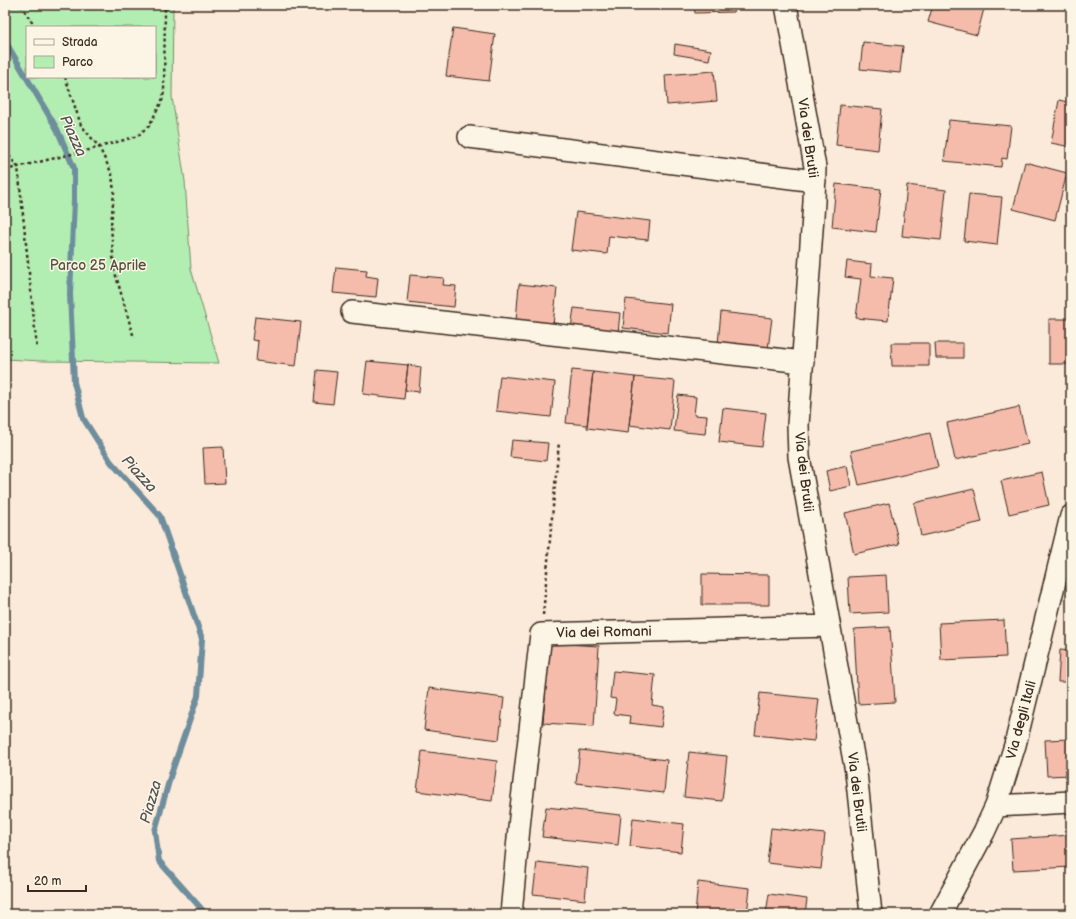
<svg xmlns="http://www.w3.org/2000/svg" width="1076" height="919" viewBox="0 0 1076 919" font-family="'Balsamiq Sans',sans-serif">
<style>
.green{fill:#b2edb2;stroke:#768c68;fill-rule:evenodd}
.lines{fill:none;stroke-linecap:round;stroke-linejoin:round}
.stream{stroke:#6e8d9d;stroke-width:6}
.building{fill:#f5bcab;stroke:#3b2a1e}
.minor-casing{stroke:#3b2a1e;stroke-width:24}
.path{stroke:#3b2a1e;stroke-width:2.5;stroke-dasharray:3 3;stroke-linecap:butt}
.minor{stroke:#fcf5e5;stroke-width:21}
.labels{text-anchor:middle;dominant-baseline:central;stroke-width:3;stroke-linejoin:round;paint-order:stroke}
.street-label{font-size:14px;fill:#3b2a1e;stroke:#fcf5e5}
.park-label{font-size:14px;fill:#53513c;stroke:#fcf5e5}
.water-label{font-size:15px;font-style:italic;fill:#505353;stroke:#fcf5e5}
</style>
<rect width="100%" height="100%" fill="#fbead9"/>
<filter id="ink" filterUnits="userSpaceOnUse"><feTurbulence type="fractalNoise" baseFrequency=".025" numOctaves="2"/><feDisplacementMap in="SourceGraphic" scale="8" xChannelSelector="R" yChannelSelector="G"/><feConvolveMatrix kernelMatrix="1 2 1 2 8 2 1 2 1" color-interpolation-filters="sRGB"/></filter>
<g filter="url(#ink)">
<path class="green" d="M5 5H173L172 97 185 181 191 269 219 363 42 361 5 359ZM27 27H155V77H27Z"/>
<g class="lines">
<path class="stream" d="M5 41 57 129 74 168V200L70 294 74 382 83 418 111 462 160 516 202 639 198 696 171 774 155 831 159 861 206 914"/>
</g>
<path class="building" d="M694 5H734V12L695 13Z
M933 5H985L977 35 928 22Z
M453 28 495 34 489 81 446 76Z
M863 42 903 46 900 73 860 69Z
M675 44 711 50 709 60 674 54Z
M714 71 717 101 667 105 665 75Z
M1059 100 1071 103V147L1051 143Z
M840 105 882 109 878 150 836 145Z
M949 120 1011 126 1007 159 1002 158 1001 167 944 161Z
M1025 162 1067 173 1055 220 1013 209Z
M836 184 881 189 876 232 832 227Z
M907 185 946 190 941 240 902 236Z
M969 194 1002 197 997 245 964 241Z
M576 212 650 221 648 240 609 236 607 254 571 250Z
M847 261 872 264 871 276 893 278 888 321 856 318 861 279 845 277Z
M1070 265H1071V295H1070Z
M336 267 367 270 366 276 378 278 376 297 333 293Z
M410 275 444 278 443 285 456 286 454 307 407 302Z
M519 284 557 288 553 325 516 321Z
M626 299 671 304 668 333 623 328Z
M574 308 620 313 618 333 571 328Z
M721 312 772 318 768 349 718 344Z
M255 317 301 322 296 366 256 361 258 341 252 340Z
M1049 319H1071V364H1049Z
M891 343H929V366H892Z
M935 343H963V358H936Z
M367 361 408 365 404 399 363 394Z
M408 365 421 367 419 392 405 390Z
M317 370 337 372 333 404 314 402Z
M572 370 593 372 587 425 566 423Z
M593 372 635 377 628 433 587 428Z
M500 376 555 382 551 417 496 411Z
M635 377 675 381 670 430 629 425Z
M678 395 696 397 694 415 707 416 705 434 674 431Z
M1019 407 1028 444 955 460 947 423Z
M723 408 766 413 762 447 719 442Z
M930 433 938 467 859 485 851 451Z
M512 440 548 443 546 461 510 457Z
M223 447 225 483 205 484 203 448Z
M847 466 851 486 830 491 826 471Z
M1042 472 1049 505 1009 514 1001 481Z
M974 489 982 522 921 536 914 503Z
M889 503 899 544 854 554 845 513Z
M702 574 769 575V605H702Z
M886 575 888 612 850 614 848 577Z
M1004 620 1006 657 941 660 939 623Z
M890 627 895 702 858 704 854 629Z
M549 643 599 646 594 726 543 723Z
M1060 650 1071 651V682H1058Z
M613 671 655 675 652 705 664 707 661 727 629 723 630 716 614 714 616 699 610 698Z
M429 688 504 698 499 740 424 730Z
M760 693 819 699 814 741 755 735Z
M1071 739V775L1047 776 1045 740Z
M580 750 667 760 664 793 576 783Z
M422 751 497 761 492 801 417 791Z
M689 752 727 756 722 801 684 797Z
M546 807 621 815 618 845 542 837Z
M633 818 684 824 681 852 630 846Z
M771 828 825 834 821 869 767 863Z
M1071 835V867L1013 870 1011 839Z
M537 862 588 868 585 900 533 894Z
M698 882 750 888 747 914H695Z
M769 894 807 899 805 914H766Z
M978 912 1016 914H978Z"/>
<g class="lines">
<defs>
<path id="minor" d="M786 5 815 167 814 202 798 425 799 457 856 772 871 914
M469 137 815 181
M352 312 803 362
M996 806 1071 802
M511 914 520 817 541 634 829 626
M940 914 984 832 996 806 1015 745 1071 516"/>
</defs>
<use href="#minor" class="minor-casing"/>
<path class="path" d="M21 5 35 27
M65 77 81 125 99 147 112 174 114 192 111 225 114 269 134 338
M5 151 18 167 37 349
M5 170 89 150 138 136 149 126 162 101 164 92 165 5
M543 615 559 442"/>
<use href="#minor" class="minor"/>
</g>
</g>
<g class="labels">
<g class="street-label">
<text transform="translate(808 138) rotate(82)">Via dei Brutii</text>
<text transform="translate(804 472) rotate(83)">Via dei Brutii</text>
<text transform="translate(604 632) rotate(-1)">Via dei Romani</text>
<text transform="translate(1021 720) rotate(-75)">Via degli Itali</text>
<text transform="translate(857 792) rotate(83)">Via dei Brutii</text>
</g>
<g class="park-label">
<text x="98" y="265">Parco 25 Aprile</text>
</g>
<g class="water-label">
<text transform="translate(73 136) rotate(65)">Piazza</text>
<text transform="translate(139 474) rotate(48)">Piazza</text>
<text transform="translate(151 802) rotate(-74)">Piazza</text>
</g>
</g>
<rect width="1076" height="919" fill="none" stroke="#fcf5e5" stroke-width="20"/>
<rect x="10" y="10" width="1056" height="899" fill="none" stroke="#3b2a1e" stroke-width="1.5" filter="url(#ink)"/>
<rect x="26" y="26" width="130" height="52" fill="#fcf5e5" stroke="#afa495"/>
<rect x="34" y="39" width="20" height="6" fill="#fcf5e5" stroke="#afa495"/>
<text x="62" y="46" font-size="12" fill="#3b2a1e">Strada</text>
<rect x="34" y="56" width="20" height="12" fill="#b2edb2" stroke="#afa495"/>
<text x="62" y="66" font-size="12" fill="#3b2a1e">Parco</text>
<path d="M28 885v6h58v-6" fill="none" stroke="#3b2a1e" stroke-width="2"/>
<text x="34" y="885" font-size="12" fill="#3b2a1e" stroke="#fcf5e5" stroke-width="3" paint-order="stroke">20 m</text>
</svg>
